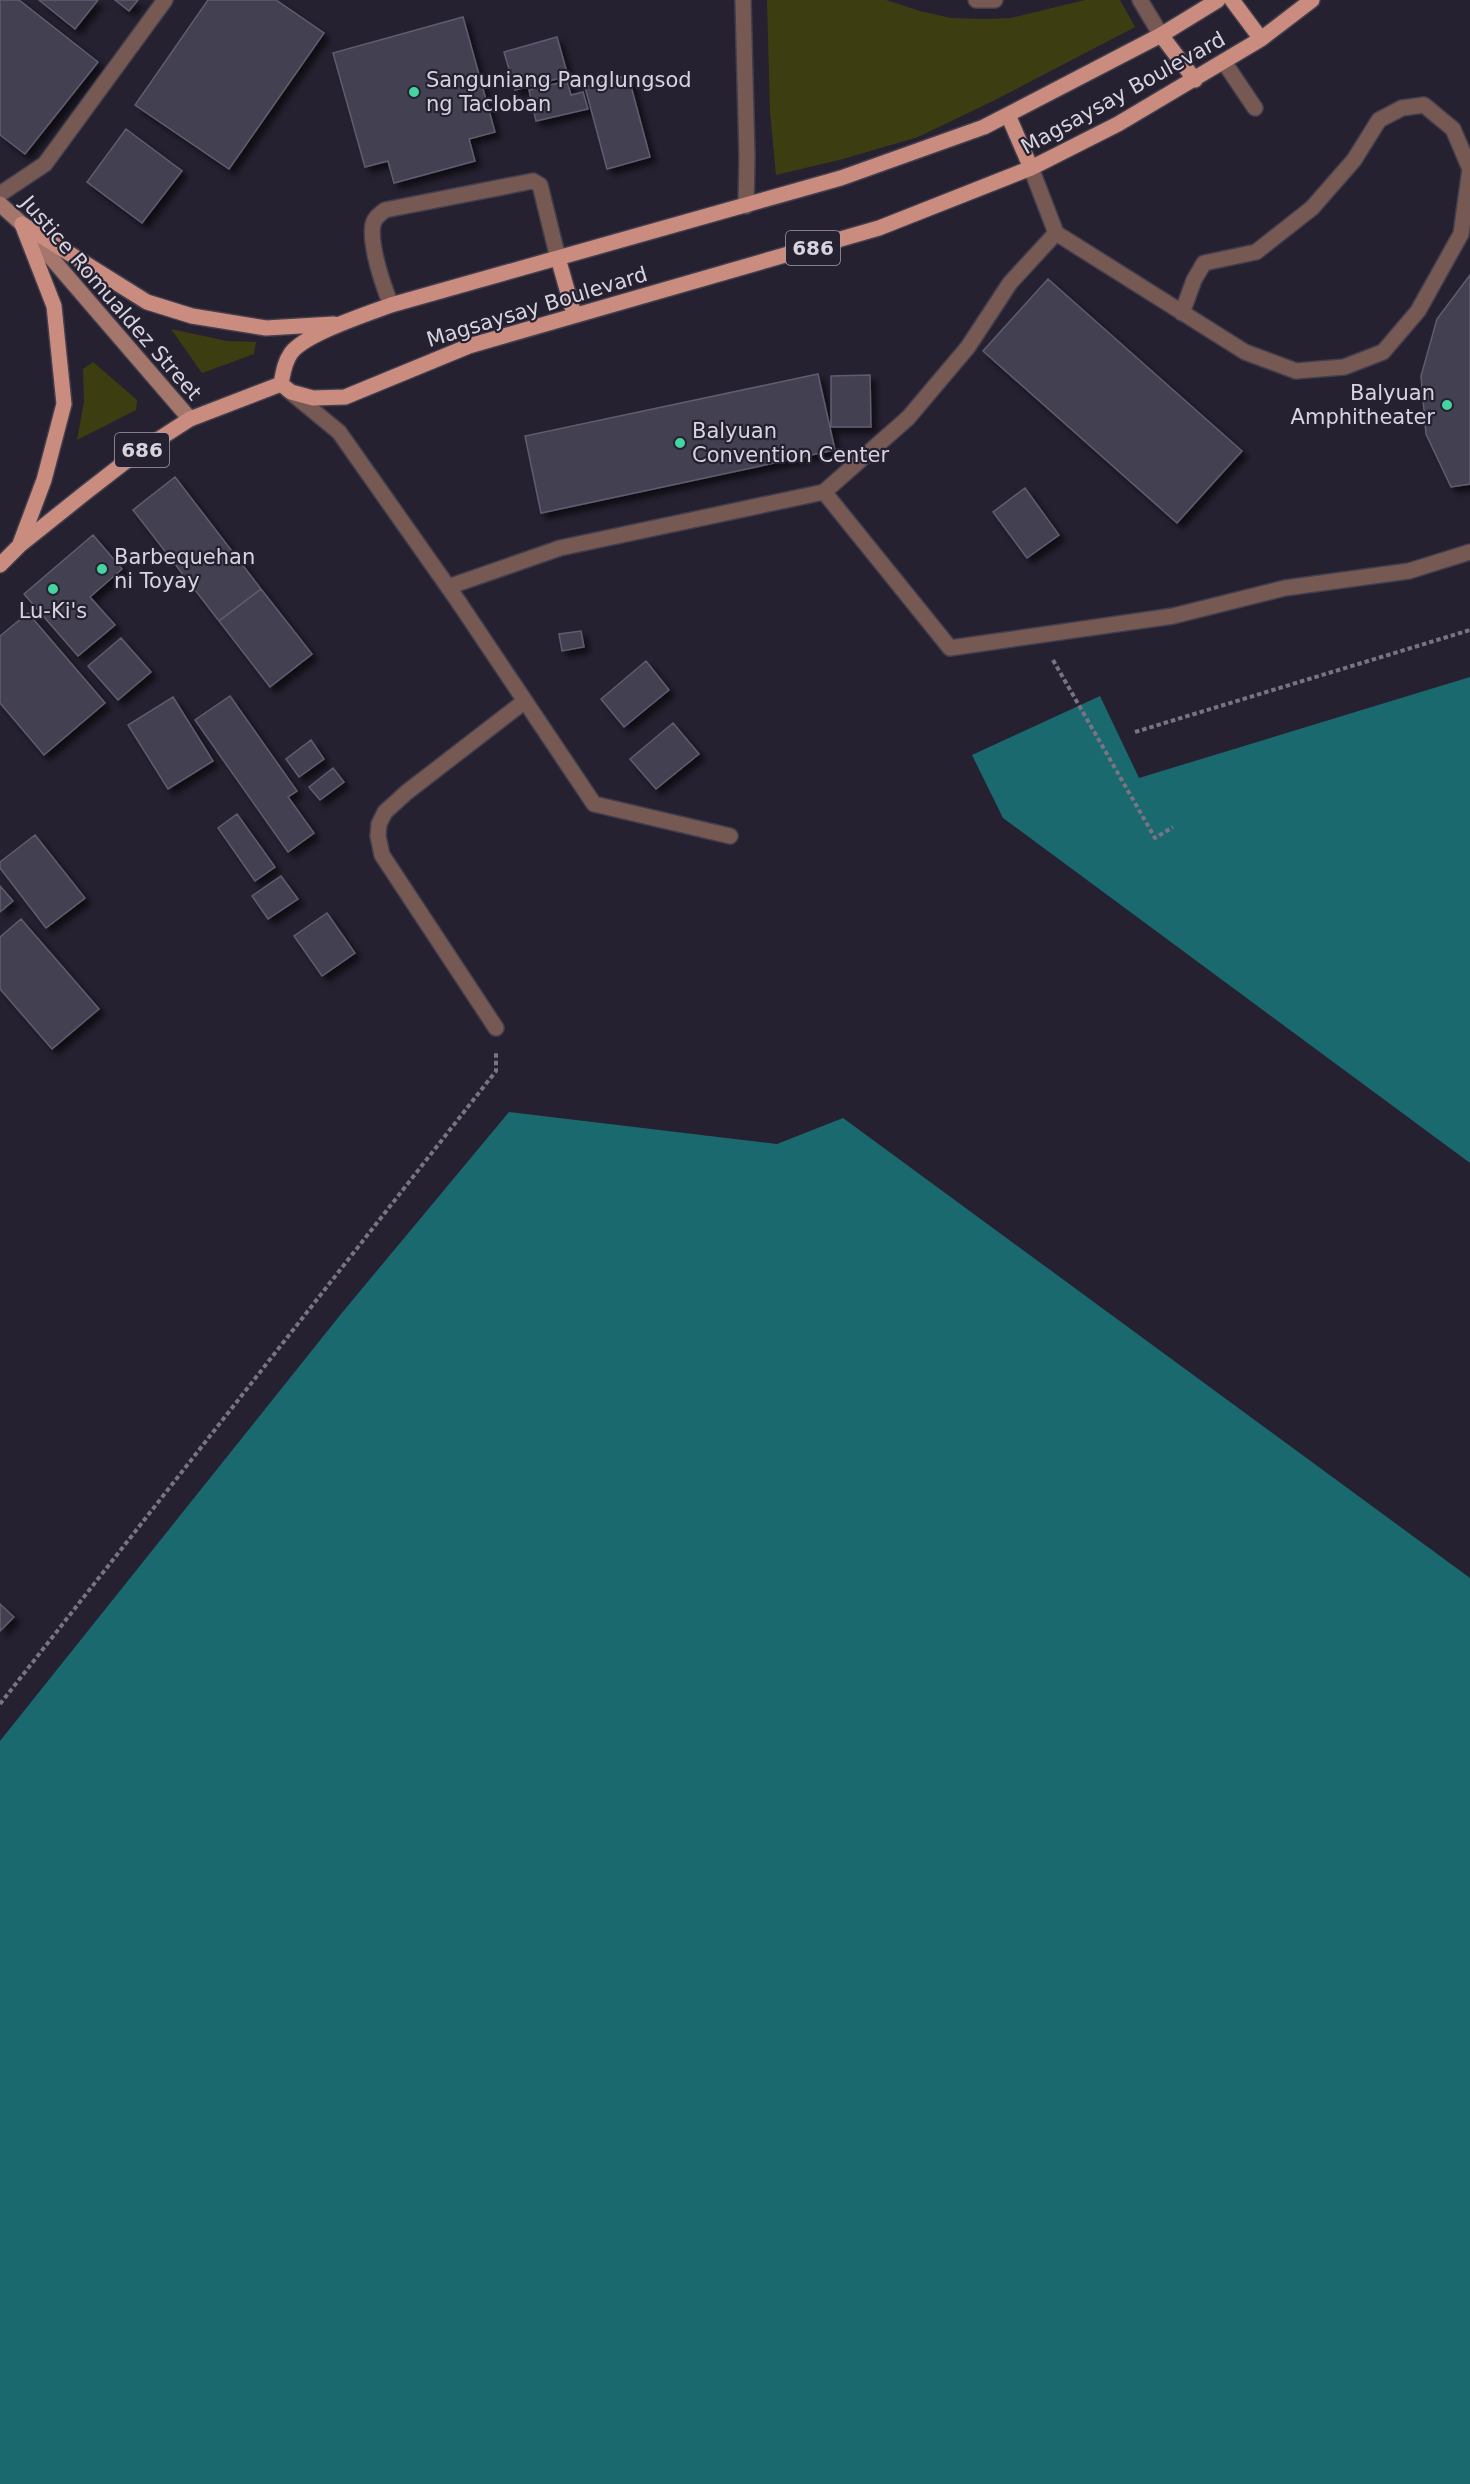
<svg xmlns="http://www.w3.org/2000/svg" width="1470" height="2484" viewBox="0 0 1470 2484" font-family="'DejaVu Sans',sans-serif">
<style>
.green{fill:#3c3e11}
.water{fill:#1a696f}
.building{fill:#433f51;stroke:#615c70;stroke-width:1.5;filter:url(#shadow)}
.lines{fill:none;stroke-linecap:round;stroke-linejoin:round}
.service-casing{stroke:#423e4d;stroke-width:18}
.secondary-casing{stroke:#423e4d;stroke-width:18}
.primary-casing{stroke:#423e4d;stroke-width:18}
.path{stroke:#787482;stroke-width:4;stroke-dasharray:4.5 3;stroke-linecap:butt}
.service{stroke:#765952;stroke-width:15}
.secondary{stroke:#a5766c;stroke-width:15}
.primary{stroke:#c98c7f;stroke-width:15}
.poi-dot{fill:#44d49f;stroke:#262131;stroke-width:2}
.labels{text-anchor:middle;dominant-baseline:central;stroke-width:4.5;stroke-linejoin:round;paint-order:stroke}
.shield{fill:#262131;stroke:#a29eac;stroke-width:1.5}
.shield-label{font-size:20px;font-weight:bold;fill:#d7d4e0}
.poi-label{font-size:21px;fill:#d7d4e0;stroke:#262131;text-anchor:start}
.street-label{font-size:21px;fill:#d7d4e0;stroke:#262131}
</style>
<defs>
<filter id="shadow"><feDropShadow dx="5.5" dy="5.5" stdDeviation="3" flood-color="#0009"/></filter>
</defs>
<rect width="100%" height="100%" fill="#262131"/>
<path class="green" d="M767 0H886L920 11 951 18 985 19 1011 18 1085 0H1120L1135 27 995 100 918 137 843 159 776 175 770 112Z
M171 329 227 341 256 342 254 354 202 373Z
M93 362 137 400 136 410 77 440 84 402 83 369Z"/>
<path class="water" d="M1470 677V1163L1003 818 972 755 1100 696 1139 778Z
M509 1112 777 1144 843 1118 1470 1578V2484H0V1741L341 1314Z"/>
<path class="building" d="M0 0H19L98 62 25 154 0 135Z
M39 0H98L75 29Z
M115 0H138L129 11Z
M208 0H276L324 33 229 169 135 105Z
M463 17 495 132 469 139 475 161 394 183 388 161 365 167 333 53Z
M557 37 568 76 515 90 504 52Z
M628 75 650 157 607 169 585 87Z
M567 81 571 95 583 92 588 109 536 121 529 90Z
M126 129 182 171 142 223 87 182Z
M1470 275V484L1451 487 1426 434 1421 376 1437 319Z
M1048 279 1242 451 1177 523 983 351Z
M818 374 835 450 541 513 525 436Z
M870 375 871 427H831V376Z
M175 477 261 589 219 621 133 510Z
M1025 488 1059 535 1027 558 993 512Z
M93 535 122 569 90 597 115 625 78 656 24 594Z
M261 589 312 654 270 687 219 621Z
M28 613 105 703 44 755 0 703V636Z
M581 631 584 647 562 651 559 634Z
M121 638 151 672 118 700 88 666Z
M646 661 669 690 624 727 601 699Z
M230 696 297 791 288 797 314 833 288 852 195 720Z
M173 697 213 761 168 789 128 725Z
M673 723 699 754 656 789 630 759Z
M311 740 324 759 299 777 286 759Z
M333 768 344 782 320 800 309 787Z
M237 814 275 867 255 881 218 828Z
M35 835 85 898 46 928 0 868V862Z
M281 876 298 899 268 919 252 896Z
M0 886 13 901 0 912Z
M327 913 355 953 322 976 294 936Z
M21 919 99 1009 52 1049 0 989V937Z
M0 1604 14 1617 0 1631Z"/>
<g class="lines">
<defs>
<path id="service" d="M743 0 747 157 746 206
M976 0H995
M1140 0 1161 35
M1224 62 1255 108
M1031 168 1056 233 1245 352 1296 371 1344 367 1383 352 1418 311 1461 234 1470 169 1453 129 1424 105 1402 108 1379 120 1354 160 1312 208 1256 252 1204 263 1194 280 1182 313
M0 194 45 164 165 0
M391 305C383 285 369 245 373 224 375 217 380 214 385 210L533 181 540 185 558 258
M288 390 339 432 458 601 594 804 730 836
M824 492 950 648 1173 616 1285 588 1409 571 1470 552
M448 587 560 548 824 492 908 418 968 347 1010 283 1056 233
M496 1028 382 855 378 836 379 824 385 812 407 792 525 701"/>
<path id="secondary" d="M0 204 22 224 190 419"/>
<path id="primary" d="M1232 0 1261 39
M1161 35 1195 80
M1008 115 1031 168
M22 224 147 302 192 316 266 328 334 324
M558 258 574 314
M281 384 291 392 313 398 345 397 469 346 879 228 1031 168 1118 124 1261 39 1312 0
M281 384C283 374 284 363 291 353 305 334 367 314 391 305L841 178 984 127 1161 35 1218 0
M20 544 44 480 64 404 54 306 22 224
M0 565 20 545 85 493 134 455 190 419 281 384"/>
</defs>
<use href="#service" class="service-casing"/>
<use href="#secondary" class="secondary-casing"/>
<use href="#primary" class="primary-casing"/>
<path class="path" d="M1053 660 1155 838 1173 827
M1135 732 1470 630
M0 1704 496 1071V1053"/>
<use href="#service" class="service"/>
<use href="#secondary" class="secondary"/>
<use href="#primary" class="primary"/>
</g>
<g class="poi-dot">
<circle cx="414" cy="92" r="6"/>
<circle cx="1447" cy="405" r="6"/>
<circle cx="680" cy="443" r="6"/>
<circle cx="102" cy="569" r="6"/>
<circle cx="53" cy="589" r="6"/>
</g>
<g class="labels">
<g class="shield">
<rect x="786" y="231" width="54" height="34" rx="4.5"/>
<rect x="115" y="433" width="54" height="34" rx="4.5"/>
</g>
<g class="shield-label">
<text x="813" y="248">686</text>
<text x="142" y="450">686</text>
</g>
<g class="poi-label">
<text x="426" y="80">Sanguniang Panglungsod<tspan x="426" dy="24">ng Tacloban</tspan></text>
<text x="1435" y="393" text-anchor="end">Balyuan<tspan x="1435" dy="24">Amphitheater</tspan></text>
<text x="692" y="431">Balyuan<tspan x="692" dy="24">Convention Center</tspan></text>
<text x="114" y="557">Barbequehan<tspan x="114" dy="24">ni Toyay</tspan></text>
<text x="53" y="611" text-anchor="middle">Lu-Ki's</text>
</g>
<g class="street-label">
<text transform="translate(1123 93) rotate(-29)">Magsaysay Boulevard</text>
<text transform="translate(111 298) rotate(49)">Justice Romualdez Street</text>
<text transform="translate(537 307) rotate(-17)">Magsaysay Boulevard</text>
</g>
</g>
</svg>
